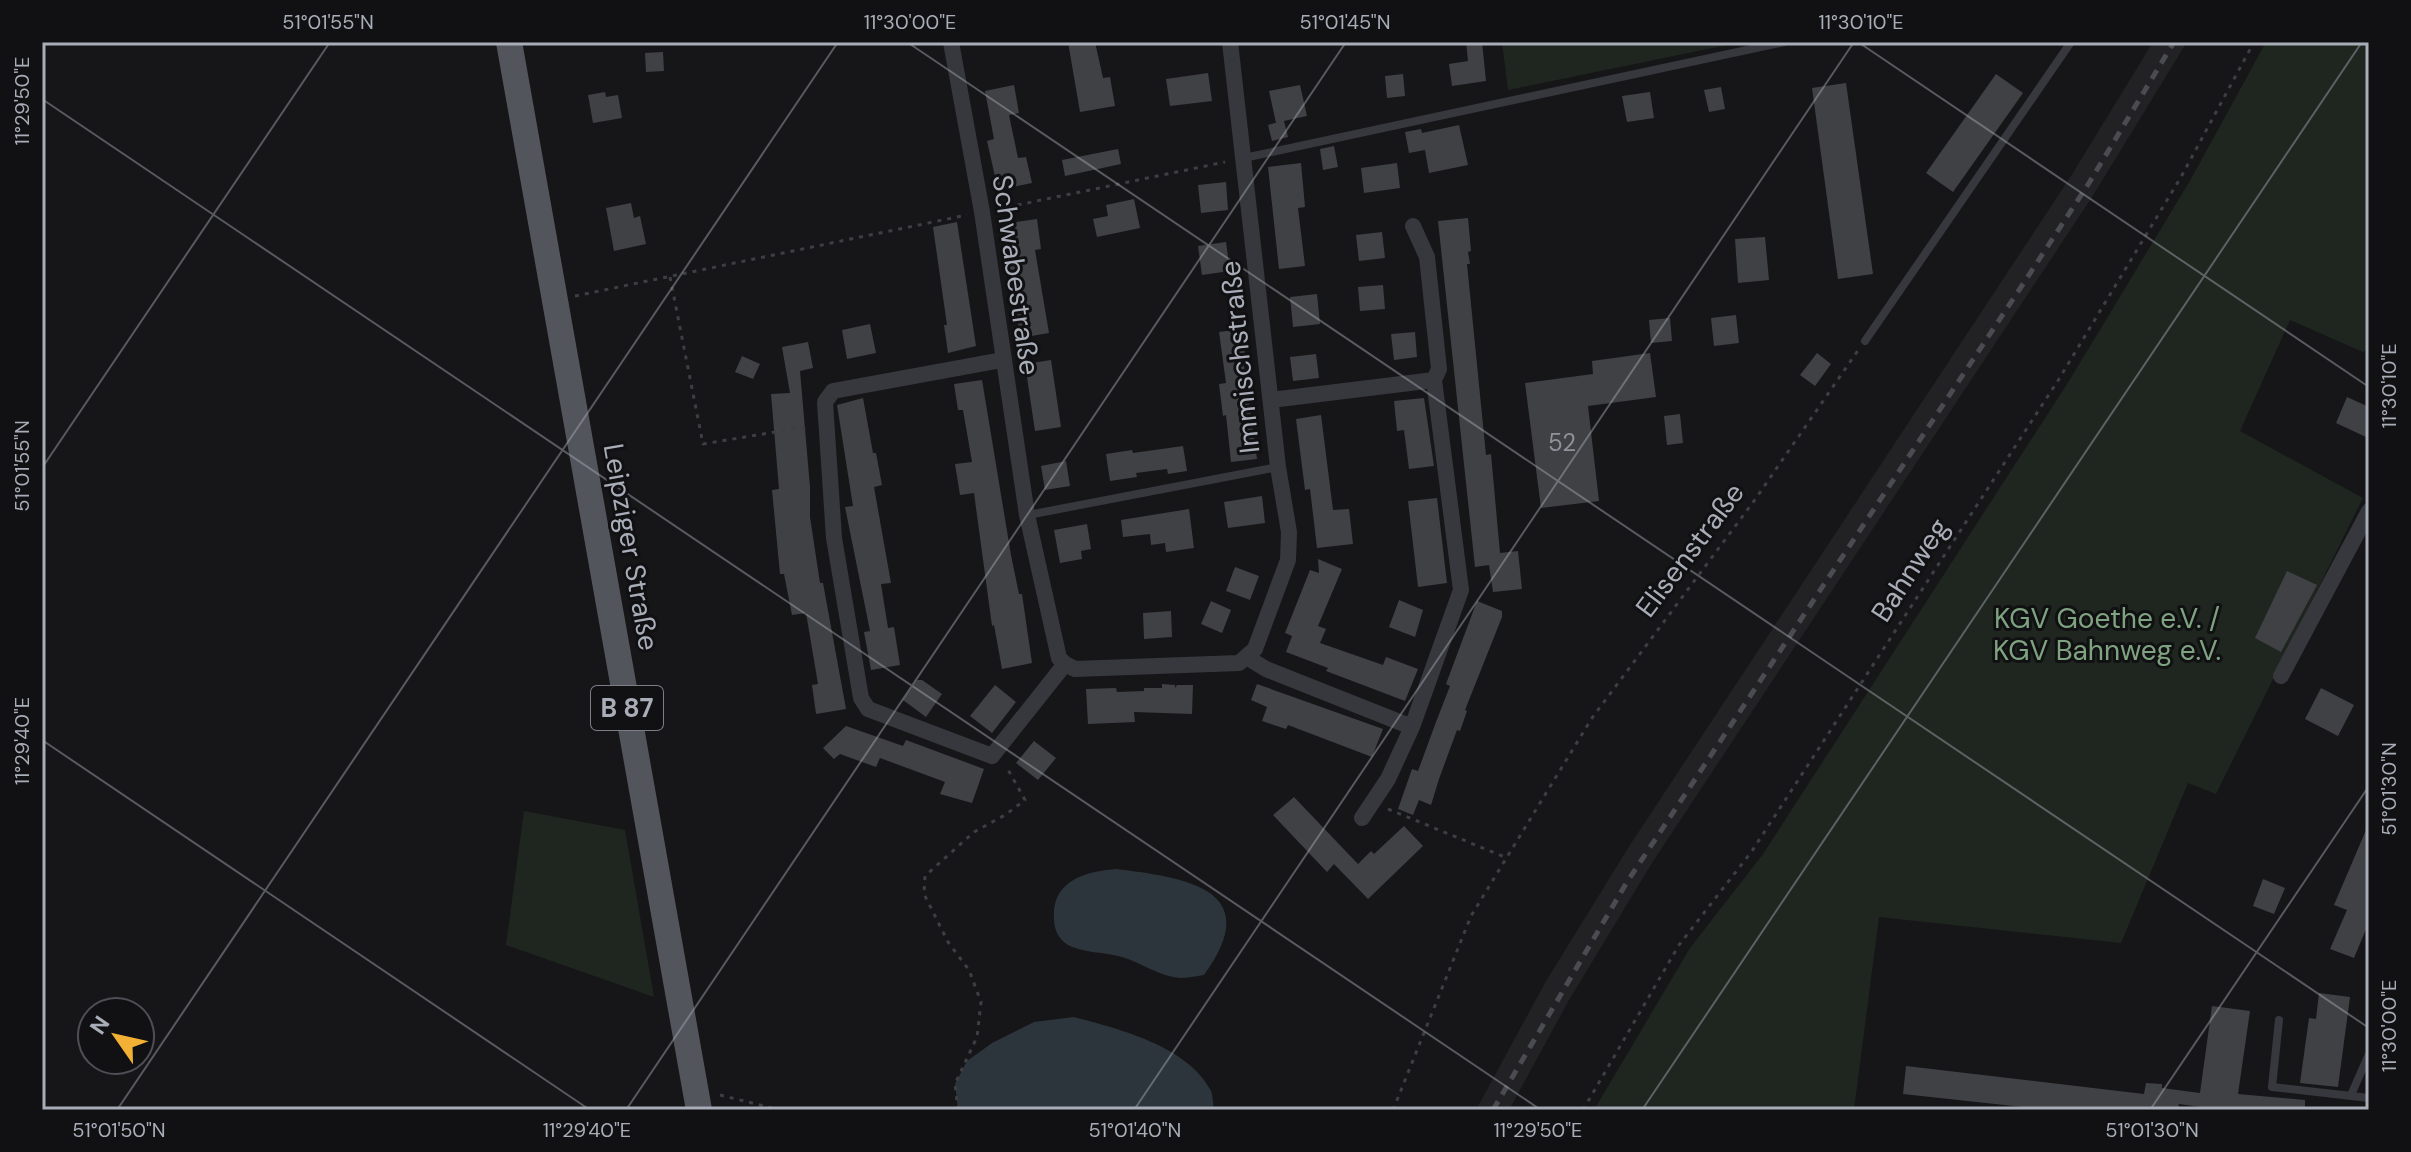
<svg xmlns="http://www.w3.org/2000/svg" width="2411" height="1152" viewBox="0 0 2411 1152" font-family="'DM Sans',sans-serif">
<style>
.built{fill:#222225}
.green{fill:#1e261f}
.water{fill:#2c353c}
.building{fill:#404145}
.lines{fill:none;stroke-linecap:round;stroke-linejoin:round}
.path{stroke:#3d3f44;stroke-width:3;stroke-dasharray:4 6;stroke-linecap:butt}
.service{stroke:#37383d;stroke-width:8}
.minor{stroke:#37383d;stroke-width:16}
.primary{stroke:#53555c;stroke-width:26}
.rail{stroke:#4a4c52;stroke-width:5;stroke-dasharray:10 8;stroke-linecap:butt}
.ticks{fill:none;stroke:#a8adb8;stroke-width:2;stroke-opacity:0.45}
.labels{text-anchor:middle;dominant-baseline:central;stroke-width:6;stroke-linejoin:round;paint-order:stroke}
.number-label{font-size:24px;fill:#8e929b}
.shield{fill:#111113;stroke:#7b7e86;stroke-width:2}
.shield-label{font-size:26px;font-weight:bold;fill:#a8adb8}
.street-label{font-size:28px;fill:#a8adb8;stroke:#111113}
.park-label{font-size:28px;fill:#7fa381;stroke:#111113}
.neatline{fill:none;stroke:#a8adb8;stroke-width:3}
.ticks-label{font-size:20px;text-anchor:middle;fill:#a8adb8}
</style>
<rect width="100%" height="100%" fill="#161618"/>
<path class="built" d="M2153 42H2187L2092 197 1652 863 1569 1000 1509 1110H1476L1546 981 1630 845 2071 176Z"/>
<path class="green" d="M1502 42H1731L1732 44 1508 90Z
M2266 42H2369V348L2363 352 2290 320 2240 431 2363 498 2216 794 2188 783 2121 943 1879 917 1854 1110H1594L1690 948 1763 854 2069 381 2191 179Z
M524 811 625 830 654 997 506 945Z"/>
<path class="water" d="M1117 869C1187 878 1266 889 1204 975 1196 976 1187 978 1180 978 1158 976 1142 963 1122 957 1106 952 1082 953 1068 945 1058 939 1054 929 1054 919 1051 880 1087 871 1117 869Z
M1074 1017C1119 1029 1188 1046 1211 1091 1213 1096 1213 1104 1214 1110H958L955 1084 967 1061 992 1043 1034 1022Z"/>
<path class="building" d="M1068 42H1095L1103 78 1110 77 1115 106 1080 112Z
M1466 42H1482L1486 81 1452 86 1449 64 1468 61Z
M663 52 664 71 646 72 645 53Z
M1208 73 1212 101 1170 106 1166 79Z
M1403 74 1405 96 1387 98 1385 76Z
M1996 74 2023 93 1953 192 1926 173Z
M1846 83 1873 274 1838 279 1812 88Z
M1014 85 1019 113 1009 115 1018 158 1026 157 1032 183 998 190 987 141 994 139 985 91Z
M1300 85 1307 116 1284 121 1288 137 1272 141 1268 125 1278 122 1276 123 1269 91Z
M1721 87 1725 109 1709 112 1704 90Z
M605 92 606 97 618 95 622 118 593 123 588 95Z
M1650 92 1654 118 1627 122 1622 96Z
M1459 125 1468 165 1429 173 1425 150 1409 153 1405 132 1421 129 1422 133Z
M1334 146 1338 167 1323 170 1320 149Z
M1118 149 1121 164 1065 176 1062 160Z
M1301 163 1305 207 1298 208 1305 266 1279 269 1268 167Z
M1397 163 1400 188 1364 193 1361 168Z
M1226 182 1228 210 1201 213 1198 185Z
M1134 199 1140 228 1097 237 1093 219 1108 216 1106 205Z
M631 203 634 218 640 216 646 244 614 251 606 208Z
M1468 218 1471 251 1468 252 1470 264H1467L1486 455 1491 454 1500 553 1518 551 1522 589 1493 592 1489 565 1475 567 1438 221Z
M1037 219 1041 249 1035 250 1049 333 1020 338 1003 224Z
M957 222 976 346 948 353 944 325H947L933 227Z
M1382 232 1385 258 1359 261 1356 235Z
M1765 237 1769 280 1738 283 1735 239Z
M1226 242 1230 271 1202 275 1198 246Z
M1383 285 1385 309 1360 311 1358 287Z
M1317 294 1320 324 1293 327 1290 297Z
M1736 315 1739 343 1714 346 1711 318Z
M1670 318 1672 341 1651 343 1649 320Z
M870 324 876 353 847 359 842 330Z
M1241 329 1246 359H1243L1257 459 1231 462 1226 415 1223 416 1219 384 1226 383 1219 332Z
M1415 332 1417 357 1394 360 1391 334Z
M808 342 813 368 800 371 810 487V517L820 583H823L846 709 816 714 812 685 818 684 806 613 792 615 784 574H780L772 490 779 489 771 394 790 393 782 347Z
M1650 353 1656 397 1588 406 1599 501 1541 508 1525 383 1593 374 1592 361Z
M1817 353 1831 364 1815 386 1800 375Z
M1316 354 1319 378 1293 381 1290 357Z
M742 356 760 364 753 379 735 372Z
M1051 360 1061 427 1035 431 1025 364Z
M982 380 1011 555 1019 594H1022L1032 663 1002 669 994 625 992 626 974 493 960 495 955 464 972 462 963 410H958L954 384Z
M2347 397 2369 407V429L2366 437 2336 423Z
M863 398 873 453H876L882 485 874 487 891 583 881 584 888 628 894 627 900 665 871 670 864 632 870 631 845 507 853 506 837 405Z
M1424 398 1434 466 1409 469 1404 430 1397 431 1394 401Z
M1680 414 1683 443 1667 445 1664 416Z
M1321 415 1333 510 1349 509 1353 544 1317 548 1310 489 1305 490 1296 419Z
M1183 446 1187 471 1168 474 1167 469 1136 473 1137 477 1110 481 1106 454 1132 450 1133 453Z
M1066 461 1070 486 1045 490 1041 466Z
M1262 496 1265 523 1228 528 1224 502Z
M1437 498 1447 583 1418 587 1408 501Z
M1189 509 1194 548 1166 552 1165 543 1151 545 1150 534 1123 537 1121 520Z
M1087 524 1091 549 1081 551 1082 559 1060 563 1054 530Z
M1318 559 1342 569 1318 626 1326 629 1320 643 1383 665 1386 657 1418 669 1405 701 1326 671 1328 668 1286 652 1292 636 1285 633 1310 570 1319 573Z
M1235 567 1259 576 1250 600 1226 591Z
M2287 571 2317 585 2281 652 2255 638Z
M1399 600 1423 610 1415 637 1389 627Z
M1211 601 1231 610 1222 633 1201 624Z
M1477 601 1502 611V617L1465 710 1467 711 1460 731 1457 730 1439 779 1431 805 1419 800 1413 815 1398 809 1412 769 1418 771 1436 722 1450 686 1446 684Z
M1171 611 1172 637 1144 639 1143 613Z
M917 680H922L942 694 926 717 903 700Z
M1162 684 1175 685V688L1177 685H1193L1192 714 1134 712 1135 722 1088 724 1086 689 1116 688 1117 692 1144 691V688H1162Z
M1257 684 1383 729 1372 757 1288 725 1286 729 1262 721 1267 707 1251 700Z
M995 685 1016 702 992 733 970 716Z
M2321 688 2354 705 2338 736 2305 719Z
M846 726 903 746 906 740 984 769 972 803 940 794 945 782 880 758 876 767 840 754 834 759 823 748Z
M1034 741 1056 758 1038 780 1016 763Z
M1294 797 1358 864 1371 851 1374 854 1404 826 1423 846 1368 899 1334 864 1327 872 1273 815Z
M2369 823V922L2354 958 2330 949 2347 910 2334 905Z
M2263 879 2285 888 2274 914 2253 906Z
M2319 993 2350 997 2338 1087 2300 1083 2309 1018 2316 1019Z
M2212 1006 2250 1011 2238 1094 2305 1100V1110H2208V1108L2179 1104 2178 1110H2051L1903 1094 1906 1066 2144 1094 2146 1083 2162 1084V1088L2200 1093Z"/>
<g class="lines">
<path class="path" d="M998 209 1225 162
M670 277 703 444 799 428 811 431
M575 296 967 215
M1388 809 1507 858
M720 1095 780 1110
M958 1110 955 1084 977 1037 981 1002 969 970 948 942 924 894 925 876 974 832 1005 815 1025 800 1006 766
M1393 1110 1471 916 1592 718 1754 501 1859 349
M1583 1110 1679 945 1752 851 2059 379 2181 177 2254 42"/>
<path class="service" d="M1244 158 1784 42
M1865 341 2071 42
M1028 515 1278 467
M2279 1020 2272 1087 2369 1098
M2351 1095 2369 1054"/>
<path class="minor" d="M951 42 982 212 1027 515 1059 658 1065 664
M1002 360 833 391 825 402 834 538 861 698 868 709 992 756 1065 664
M1271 400 1434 380
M1248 658 1266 669 1412 727
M1065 664 1075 669 1239 663 1255 649 1288 560 1289 532 1278 467 1230 42
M2281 676 2369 511
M1362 818 1388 779 1412 727 1461 590 1434 380 1439 369 1427 257 1413 226"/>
<path class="primary" d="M509 42 699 1110"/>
<path class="rail" d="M1493 1110 1627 882 2025 281 2089 183 2174 42"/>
</g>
<path class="ticks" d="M907 42 2369 1028M1858 42 2369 387M42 99 1541 1110M42 468 330 42M42 740 590 1110M117 1110 838 42M626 1110 1346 42M1134 1110 1854 42M1642 1110 2362 42M2150 1110 2369 786"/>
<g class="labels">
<g class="number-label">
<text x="1562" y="442">52</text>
</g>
<rect class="shield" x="591" y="686" width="72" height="44" rx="6"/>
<g class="shield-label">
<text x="627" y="708">B 87</text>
</g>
<g class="street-label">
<text transform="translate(1016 275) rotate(82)">Schwabestraße</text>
<text transform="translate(1240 357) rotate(-96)">Immischstraße</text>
<text transform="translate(631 547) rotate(80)">Leipziger Straße</text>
<text transform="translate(1690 550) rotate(-53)">Elisenstraße</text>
<text transform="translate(1910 570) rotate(-57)">Bahnweg</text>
</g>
<g class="park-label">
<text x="2107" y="618">KGV Goethe e.V. /<tspan x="2107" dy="32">KGV Bahnweg e.V.</tspan></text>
</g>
</g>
<rect width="2411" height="1152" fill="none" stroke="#111113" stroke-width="88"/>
<g transform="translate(116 1036) rotate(304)"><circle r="38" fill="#111113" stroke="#4d4f55" stroke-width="2"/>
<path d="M0-6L14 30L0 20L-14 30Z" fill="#f2b134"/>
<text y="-12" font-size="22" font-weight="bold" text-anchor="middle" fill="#a8adb8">N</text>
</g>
<rect x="44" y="44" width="2323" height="1064" class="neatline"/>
<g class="ticks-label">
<text x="328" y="29">51°01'55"N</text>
<text x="910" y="29">11°30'00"E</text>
<text x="1345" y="29">51°01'45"N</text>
<text x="1861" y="29">11°30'10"E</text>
<text transform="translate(22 101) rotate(-90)" y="7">11°29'50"E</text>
<text transform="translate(2389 386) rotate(-90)" y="7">11°30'10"E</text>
<text transform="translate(22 466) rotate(-90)" y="7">51°01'55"N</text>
<text transform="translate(22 741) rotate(-90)" y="7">11°29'40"E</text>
<text transform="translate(2389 789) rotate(-90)" y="7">51°01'30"N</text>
<text transform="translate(2389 1026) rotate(-90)" y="7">11°30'00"E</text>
<text x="119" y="1137">51°01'50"N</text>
<text x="587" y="1137">11°29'40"E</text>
<text x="1135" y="1137">51°01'40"N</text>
<text x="1538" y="1137">11°29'50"E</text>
<text x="2152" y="1137">51°01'30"N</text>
</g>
</svg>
